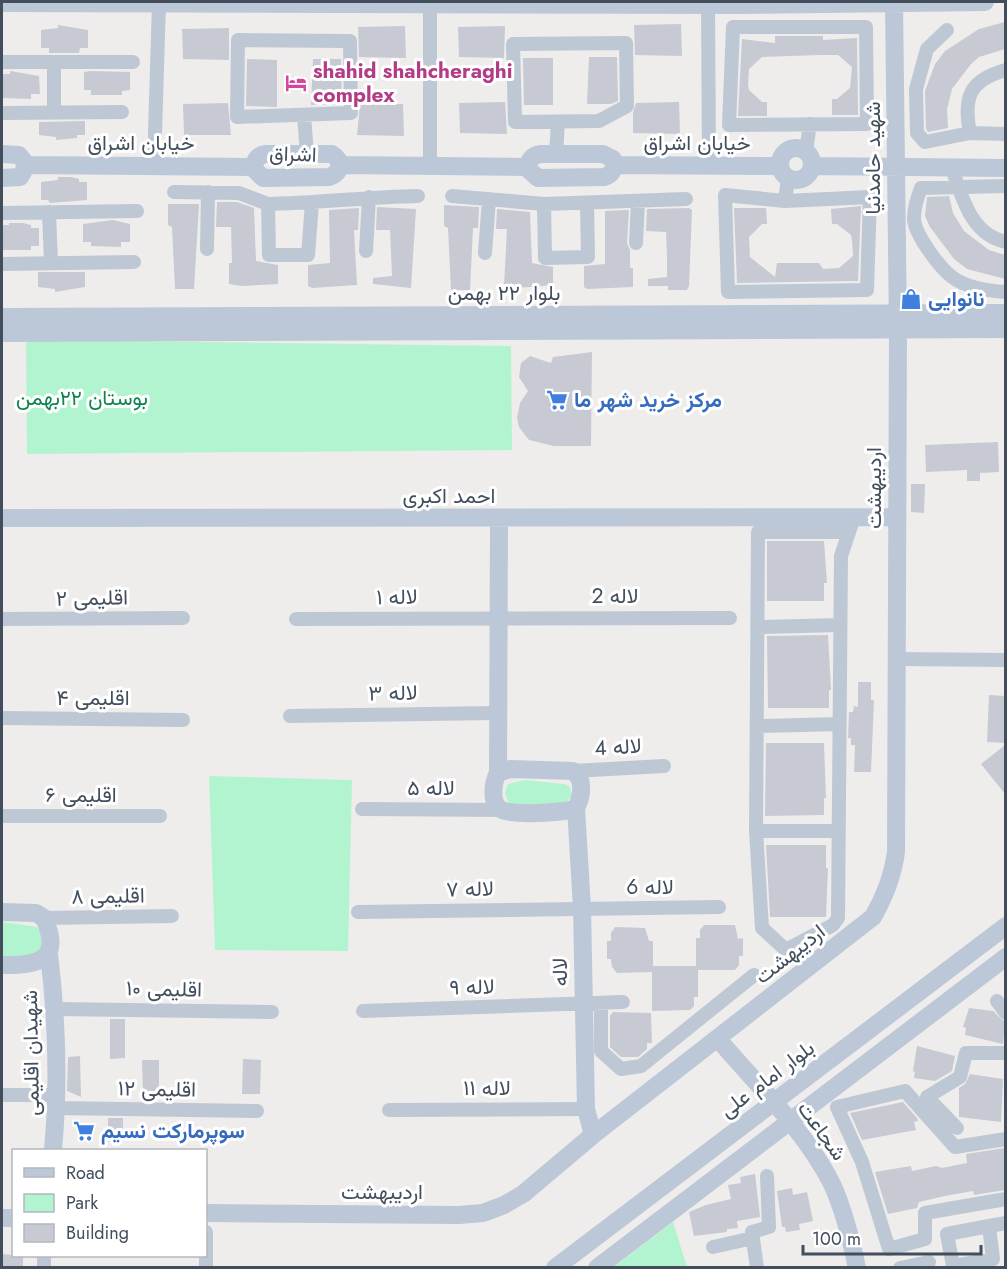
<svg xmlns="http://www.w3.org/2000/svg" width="1007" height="1269" viewBox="0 0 1007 1269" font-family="Jost,Vazirmatn,sans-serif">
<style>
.green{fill:#b3f4d0}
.building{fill:#c7cad3}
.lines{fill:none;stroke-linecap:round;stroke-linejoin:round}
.street{stroke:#bdc8d4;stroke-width:14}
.secondary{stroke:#bcc8d8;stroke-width:18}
.labels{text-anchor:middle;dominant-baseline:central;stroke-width:6;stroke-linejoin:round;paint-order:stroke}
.hotel-label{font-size:21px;font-weight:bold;fill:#b23c85;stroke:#fff;text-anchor:start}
.street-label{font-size:21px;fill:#424e5c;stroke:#fff}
.shop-label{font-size:21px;font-weight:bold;fill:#366cbe;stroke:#fff;text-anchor:start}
.park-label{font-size:21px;fill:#0b854f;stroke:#fff}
</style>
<rect width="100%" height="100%" fill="#efecec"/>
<path class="green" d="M26 340 511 346 512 450 27 454Z
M209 776 352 780 348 951 215 950Z
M525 780 564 784 569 786 572 795 564 805 509 804 505 793 508 784Z
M2 922 37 927 41 932 43 952 2 961Z
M673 1222 687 1267H614Z"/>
<path class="building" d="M1005 22V49L979 57 971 64 952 89 947 109 948 128 928 132 926 129 925 91 935 64 945 51 979 29Z
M681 24 682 56 635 55 634 25Z
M58 25 88 30V48H80L79 53H49V48H41V30L58 28Z
M405 26 406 58 359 57 358 27Z
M505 26 504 58 459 57 458 27Z
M229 28V60L183 59 182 29Z
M775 36H823V40L857 38 858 115H832V99H837L850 88 852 67 838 55H819L762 57 749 69 748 85 749 90 762 102H767V116H738L742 39 775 43Z
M589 57H617L618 101 611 104H587Z
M523 58H553V105H524Z
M247 59 277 60V107L246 106Z
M313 59H341L342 104 311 105Z
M10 71 39 76 40 94H31V99L2 98V74H10Z
M91 71 130 72V90L122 91V95H91V90H84V72Z
M505 102 507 134 460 133 459 103Z
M679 102 680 134 633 133V113L636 103Z
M228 103 231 135H184L183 104Z
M403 104 404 136 357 135 360 105Z
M85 121V135H77V138L56 140V137L39 135V122Z
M58 177H71L79 179V182H87V200L50 203 48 200H41V182L58 180Z
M949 196 953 213 964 231 989 250 1005 255V279L967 269 954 259 930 227 925 216 927 197Z
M217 202H237L254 208 256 261 278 265V284L242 286 229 284V263H232L231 227H216Z
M168 204H199L194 289H175L172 227 168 225Z
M444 205 479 207 478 228H473L470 290H451L448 228 444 226Z
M861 206 858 281 737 283 734 208H766L767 224H762L749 237 750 257 775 277 777 263H819L823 269 839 268 853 256 852 240 851 235 837 224H832L831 209Z
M377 207 416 209 411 288 373 284V278L392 276 390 230H376Z
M359 208 358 230H354L357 285 312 288 308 286V265L330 263 329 210Z
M689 208 692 210 689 286 687 290H668V286H648V279L667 277V254L666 232 646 231 647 209Z
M497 209 530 212 532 263 553 267V285L517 288 504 286 507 229H496Z
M629 210 627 243 630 250V268H633V287L587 289 584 287V266L605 264V211Z
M113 220 130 224V242H121V247L91 246V242H83V224Z
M9 223H23L31 225V228H39V246H31V250H2V225H9Z
M38 272H85V287L55 292V289L38 287Z
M592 352 591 446H554L529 440 519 427 517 418 520 403 528 391 519 377 521 363 530 356 551 363 553 357Z
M998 442 999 472 980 473V481H967V470L926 472 925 445Z
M911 484H925L924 513 911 512Z
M767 541H824L827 583H824V601H767Z
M828 635 831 690H829V708H768L767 636Z
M858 682H871V700H874L871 772H854L855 745H851V738H848L849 712H853L854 706 858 707Z
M989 695 1005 696V743L987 742Z
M766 743H824L826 798H824V815L765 816Z
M1005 745V794L981 764Z
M766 845H826V868H828L826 917H770Z
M704 925H735L738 939 743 938V956H739V965L735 970H698V997H694V1006L690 1010 652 1011V972L617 973 612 967 611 959H607V941H611V933L615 927 645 928 649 941H653V966H696V938H700V930Z
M969 1008 993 1011 1005 1022 1003 1044 965 1035 966 1028 963 1027Z
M613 1012 651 1013 652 1043H647V1049L638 1057H621L610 1047V1016Z
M110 1019H125V1058L110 1059Z
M917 1046 955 1056 952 1071 935 1081 914 1078 915 1072 913 1071Z
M80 1056 81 1097 67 1091 68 1057Z
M243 1059 261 1060 260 1094H242Z
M142 1060H159V1098H143Z
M970 1074 1003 1079 1001 1122 959 1117V1088L965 1084Z
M903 1102 917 1118 918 1121 914 1122 916 1130 862 1140 850 1113Z
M108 1118H123V1142H108Z
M1005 1148V1190L974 1195 973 1191 945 1196 919 1202 917 1208 888 1214 875 1172 911 1166 912 1171 936 1166 942 1168 967 1163 966 1154Z
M755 1174 760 1217 737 1221 738 1228 727 1229V1232L694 1236 689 1212 706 1205 731 1199 728 1185 741 1183 740 1177Z
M792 1188 793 1195 807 1192 813 1221 799 1224 800 1230 786 1232 785 1227H782L777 1191Z
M2 1254 23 1256V1268H2Z"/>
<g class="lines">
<path class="street" d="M708 5 709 166
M733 27H866L867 124 729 125Z
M947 30 927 49 916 89 917 133 925 142 970 133 1006 134
M238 40 350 41 351 113 237 117Z
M626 43 627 106 599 121 515 122 513 44Z
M2 62H133
M54 112V62
M2 113 122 112
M304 115 307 154
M970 133C963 98 969 80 1006 70
M806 151 810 124
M556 154 558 122
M154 166 159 3
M430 166V4
M952 168C962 197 971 235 1006 242
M1006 186 921 188C917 198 914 208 914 219 915 235 940 268 952 277 967 288 988 291 1006 292
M174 192 239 193 268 204
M452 196 544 204
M785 201 870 197 867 290 728 292 725 195 785 201 788 179
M312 203 308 255H269L268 204C318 203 367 197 418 196
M587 203 588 257 545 258 544 204 686 199
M49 212 51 263
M2 213 137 211
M636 243 638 201
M207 249 208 192
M366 251 369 197
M485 253 489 199
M2 264 134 262
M848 532H758L756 831 762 928 786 950 833 925 838 918 841 556 854 517
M2 619 183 618
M296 619 730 618
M757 627 840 625
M897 659 1006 660
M290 716 496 713
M2 718 183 720
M757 726 839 724
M573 771 664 766
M362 809 501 810
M2 816H160
M756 831H839
M358 912 719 907
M44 918 172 916
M997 1001 1006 1013
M601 1004V1051L621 1069 641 1066 754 975
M56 1009 272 1012
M363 1011 623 1002
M2 1095H57
M57 1108 257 1111
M389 1110 586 1109
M957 1128 927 1097 960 1077 966 1053H1006
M1006 1139 955 1147 905 1091 837 1107 862 1162 889 1249 925 1239V1213L1006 1199
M989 1226 993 1259 953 1266 947 1234Z
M989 1226 1006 1223
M206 1232V1268
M713 1247 753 1238
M44 1256V1268
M757 1268 752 1232 769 1227 767 1176
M900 1268 929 1262"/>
<path class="secondary" d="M2 3 735 5 985 2
M780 164a16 16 0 1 1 32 0a16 16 0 1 1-32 0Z
M2 154 19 155 27 165 20 177 2 178
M266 154H332C343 161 341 173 329 177L263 178 255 170C253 162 257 155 266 154Z
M541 154H603L613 159C616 168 612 175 604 177L538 178 529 170C527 161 532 155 541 154Z
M27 165 254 167
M340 165 528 167
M614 165 779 166
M812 166 1006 168
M2 317 1006 313
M2 333 1006 329
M2 518 897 517
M498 773 510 769 573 771C585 780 582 796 576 808 566 813 509 816 500 809 490 802 493 782 498 773L499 519
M576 808 582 908 586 1109 593 1135
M2 912 36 913 44 918C63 960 38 966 2 965
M49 954C57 1020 59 1085 53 1150
M718 1039C757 1085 805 1130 832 1184 844 1210 851 1239 857 1268
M206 1213 459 1215 483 1213 504 1205 523 1194 593 1135 873 917C885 896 893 876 896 852L898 330 894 2
M2 1218H14
M555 1268 1006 926
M597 1268 1006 957"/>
</g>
<defs>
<symbol id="hotel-bare" viewBox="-9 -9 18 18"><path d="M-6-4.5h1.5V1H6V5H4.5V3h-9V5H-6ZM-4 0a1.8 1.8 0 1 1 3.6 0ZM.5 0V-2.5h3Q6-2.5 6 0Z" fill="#d1479c" stroke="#fff" stroke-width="2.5" paint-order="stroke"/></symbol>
<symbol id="shop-bare" viewBox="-9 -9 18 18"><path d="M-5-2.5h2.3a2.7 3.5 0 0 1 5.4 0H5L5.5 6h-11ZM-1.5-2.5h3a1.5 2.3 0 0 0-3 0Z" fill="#3f7fe0" stroke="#fff" stroke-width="2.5" paint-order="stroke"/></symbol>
<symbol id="supermarket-bare" viewBox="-9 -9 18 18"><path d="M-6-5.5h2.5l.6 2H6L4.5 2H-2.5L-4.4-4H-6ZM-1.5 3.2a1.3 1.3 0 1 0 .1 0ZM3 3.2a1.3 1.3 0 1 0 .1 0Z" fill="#3f7fe0" stroke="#fff" stroke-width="2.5" paint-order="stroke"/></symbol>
</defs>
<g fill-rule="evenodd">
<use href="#hotel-bare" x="281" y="68" width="30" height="30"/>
<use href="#shop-bare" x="896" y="284" width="30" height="30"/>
<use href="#supermarket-bare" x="542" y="385" width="30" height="30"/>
<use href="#supermarket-bare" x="69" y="1116" width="30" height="30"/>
</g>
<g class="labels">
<g class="hotel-label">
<text x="313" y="71">shahid shahcheraghi<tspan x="313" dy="24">complex</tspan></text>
</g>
<g class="street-label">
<text x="141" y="143">خیابان اشراق</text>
<text x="697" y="143">خیابان اشراق</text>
<text transform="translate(293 154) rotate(2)">اشراق</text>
<text transform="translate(873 158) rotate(-90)">شهید حامدنیا</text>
<text x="504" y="293">بلوار ۲۲ بهمن</text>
<text transform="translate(874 488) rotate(-90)">اردیبهشت</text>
<text x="449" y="496">احمد اکبری</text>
<text x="615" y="596">لاله 2</text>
<text transform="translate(397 597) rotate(-1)">لاله ۱</text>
<text transform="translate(92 598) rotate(-1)">اقلیمی ۲</text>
<text transform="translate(393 693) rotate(-1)">لاله ۳</text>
<text x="93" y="698">اقلیمی ۴</text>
<text transform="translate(618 747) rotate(-3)">لاله 4</text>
<text x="431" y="788">لاله ۵</text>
<text x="81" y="795">اقلیمی ۶</text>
<text x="650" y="887">لاله 6</text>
<text transform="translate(470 889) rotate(-1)">لاله ۷</text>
<text transform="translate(108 896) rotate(-1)">اقلیمی ۸</text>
<text transform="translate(790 954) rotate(-38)">اردیبهشت</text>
<text transform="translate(560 972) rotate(-91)">لاله</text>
<text transform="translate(472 987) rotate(-1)">لاله ۹</text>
<text transform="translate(164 989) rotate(1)">اقلیمی ۱۰</text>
<text transform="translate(31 1053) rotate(-91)">شهیدان اقلیمی</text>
<text transform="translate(767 1079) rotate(-37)">بلوار امام علی</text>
<text x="487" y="1088">لاله ۱۱</text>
<text transform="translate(157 1089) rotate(1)">اقلیمی ۱۲</text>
<text transform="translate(822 1131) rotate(54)">شجاعت</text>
<text x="382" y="1192">اردیبهشت</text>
</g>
<g class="shop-label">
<text x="928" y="299">نانوایی</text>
<text x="574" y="400">مرکز خرید شهر ما</text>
<text x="101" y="1131">سوپرمارکت نسیم</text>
</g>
<g class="park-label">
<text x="82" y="398">بوستان ۲۲بهمن</text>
</g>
</g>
<rect width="1007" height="1269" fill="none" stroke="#424e5c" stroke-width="6"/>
<rect x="12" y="1149" width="195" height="108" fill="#ffffff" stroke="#b3b8be" stroke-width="1.5"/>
<rect x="24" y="1168" width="30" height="9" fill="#bcc8d8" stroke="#b3b8be" stroke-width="1.5"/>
<text x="66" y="1179" font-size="18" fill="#424e5c">Road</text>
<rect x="24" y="1194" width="30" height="18" fill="#b3f4d0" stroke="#b3b8be" stroke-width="1.5"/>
<text x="66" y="1209" font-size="18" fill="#424e5c">Park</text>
<rect x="24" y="1224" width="30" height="18" fill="#c7cad3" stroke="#b3b8be" stroke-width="1.5"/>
<text x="66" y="1239" font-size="18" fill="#424e5c">Building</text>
<path d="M803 1245v9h178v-9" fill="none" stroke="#424e5c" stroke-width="3"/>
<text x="812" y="1245" font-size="18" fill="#424e5c" stroke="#ffffff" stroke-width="4.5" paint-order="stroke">100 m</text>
</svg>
